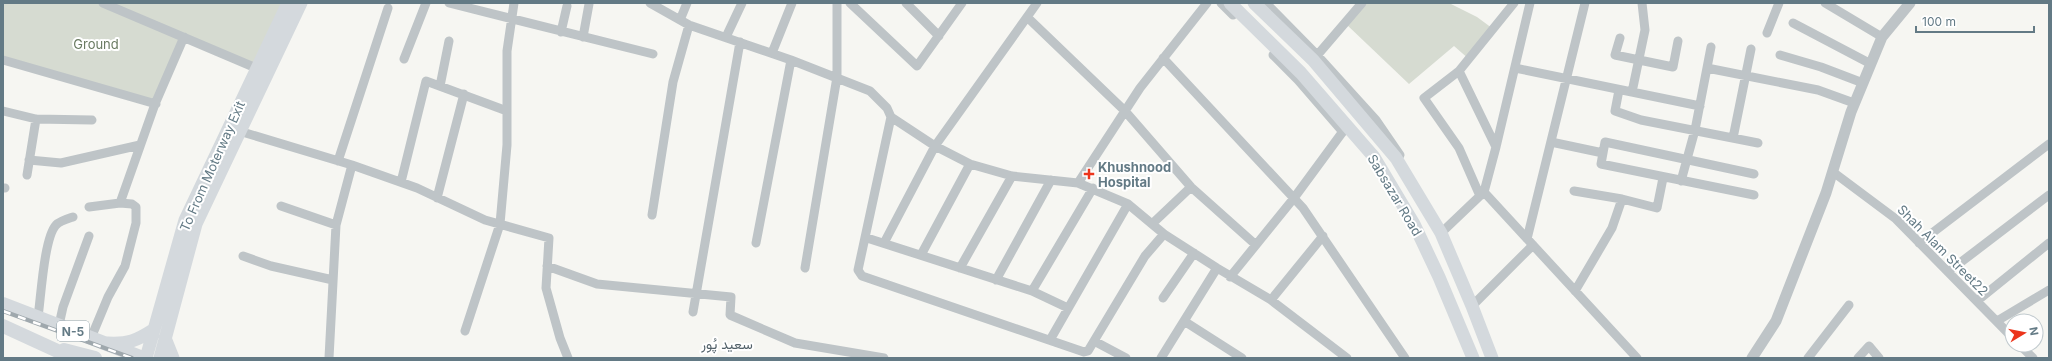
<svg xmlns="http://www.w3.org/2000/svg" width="2052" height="361" viewBox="0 0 2052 361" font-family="Inter,Vazirmatn,sans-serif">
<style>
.green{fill:#d6dbd1}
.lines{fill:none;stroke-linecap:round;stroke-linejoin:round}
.minor{stroke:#bec4c7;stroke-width:9}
.tertiary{stroke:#bec4c7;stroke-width:11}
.secondary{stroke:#d4d9dd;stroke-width:13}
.primary{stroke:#d4d9dd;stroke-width:14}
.rail-casing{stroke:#9fa8ad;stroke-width:4}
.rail{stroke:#fff;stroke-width:2.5;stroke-dasharray:8;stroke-linecap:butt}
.poi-dot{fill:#ec351c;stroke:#fff;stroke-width:1.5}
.labels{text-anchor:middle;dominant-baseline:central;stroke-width:4;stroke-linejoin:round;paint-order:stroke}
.shield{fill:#fff;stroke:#92a2aa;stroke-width:1}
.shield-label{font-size:12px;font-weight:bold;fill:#637a85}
.park-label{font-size:13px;fill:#6a7b62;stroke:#fff}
.street-label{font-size:13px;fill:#637a85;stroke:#fff}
.poi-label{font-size:13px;font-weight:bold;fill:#637a85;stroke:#fff;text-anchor:start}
.neighbourhood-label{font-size:14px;fill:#526169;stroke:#fff}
</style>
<rect width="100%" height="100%" fill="#f6f6f2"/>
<path class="green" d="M3 3H288L256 68 184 38 156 104 3 60Z
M1364 3H1449L1477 17 1496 31 1470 60 1454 46 1409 84 1346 24Z"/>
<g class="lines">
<path class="minor" d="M103 3 256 68
M449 3 653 54
M650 3 689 25 791 60 870 91 887 108 891 117 858 270 862 276 1084 352 1088 351 1145 256 1164 234
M850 3 917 66 962 3
M906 3 939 36
M1221 3 1233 15
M1266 3 1317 55 1376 120 1400 155
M1825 3 1882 37
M1027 17 1125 111 1191 187 1256 245
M680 20 687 3
M1793 23 1871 64
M561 32 567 6
M1767 33 1779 3
M583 37 589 4
M726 37 742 3
M1620 38 1615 55 1673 67 1678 41
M772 53 792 3
M1273 55 1298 80 1343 132
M1780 55 1821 67 1863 83
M1163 58 1303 208 1405 358
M404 59 426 3
M1314 59 1362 3
M3 60 156 104
M1515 68 1700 106
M1707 68 1818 90 1854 103
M1459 71 1424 98 1459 148 1480 196
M440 86 449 41
M1619 90 1615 111 1641 120 1758 143
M1632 92 1645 30 1642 3
M3 111 36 119 92 120
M891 117 935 146 970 164 1012 176 1078 183 1128 204 1164 234 1217 268 1271 300 1347 358
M239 131 352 165 417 188 485 220 549 238 546 288 560 338 568 358
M1733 138 1751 49
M1551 142 1603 153
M1496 147 1530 3
M29 160 61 163 140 145
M338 161 388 8
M1833 172 1896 219 2012 337
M1754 174 1605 142 1601 164 1754 195
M27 175 36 119
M1681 181 1695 130 1711 47
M401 182 426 81 507 111
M1078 183 1140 88 1207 3
M3 188H5
M1574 191 1622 199 1657 208 1663 178
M1484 192 1637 358
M437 198 464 94
M281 206 336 225
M89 207 120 203 155 104 184 37
M652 215 673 82 689 25
M1153 223 1191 187
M1441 233 1484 192 1496 147 1459 71 1514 3
M867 238 1032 291 1068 308
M1527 239 1585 3
M756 243 791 60
M884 243 935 146 1037 3
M1919 243 2049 144
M921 255 970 164
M243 256 271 266 333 280
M547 266 597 284 731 297 730 315 795 343 884 358
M805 268 837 77V3
M960 268 1012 176
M1948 272 2049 195
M1230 277 1294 198 1347 126
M996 280 1051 180
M1032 291 1093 188
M1575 291 1612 228 1622 199
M1163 298 1194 253
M1271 300 1323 236
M1977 301 2049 243
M1472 306 1533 245
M693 312 740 42
M38 317C41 297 44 238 56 225 60 221 67 219 73 217
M1184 321 1242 358
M1997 321 2049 290
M59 325 63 307 89 236
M465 331 500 224 507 145V51L514 3
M91 338 108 297 125 266 136 223V207L132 204 120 203
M1050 340 1128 204
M1094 341 1126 358
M2020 345 2033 358
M329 358 336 225 352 165
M1161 358 1217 268
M1808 358 1849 305
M1858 358 1869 346 1879 358"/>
<path class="tertiary" d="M1752 358 1776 321 1826 193 1851 112 1882 37 1910 3"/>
<path class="secondary" d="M1230 3 1301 73 1374 157 1414 224 1439 277 1473 358
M1254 3 1313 60 1396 158 1441 233 1472 306 1492 358
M165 338 173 358
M108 343C128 344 136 341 153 330
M146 358 185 220 288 3
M160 358 196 224 301 3"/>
<path class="primary" d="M3 304 143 358
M3 326 73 358
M64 350 95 358"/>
<defs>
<path id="rail" d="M3 311 132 358"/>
</defs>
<use href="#rail" class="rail-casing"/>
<use href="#rail" class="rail"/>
</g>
<path class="poi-dot" d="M1087 168h4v4h4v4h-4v4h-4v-4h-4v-4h4z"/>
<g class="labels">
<rect class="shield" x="57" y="321" width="32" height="20" rx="3"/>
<g class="shield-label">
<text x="73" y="331">N-5</text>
</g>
<g class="park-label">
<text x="96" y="44">Ground</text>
</g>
<g class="street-label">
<text transform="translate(212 166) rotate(-66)">To From Moterway Exit</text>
<text transform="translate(1395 195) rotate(59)">Sabsazar Road</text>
<text transform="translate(1943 250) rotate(45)">Shah Alam Street22</text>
</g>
<g class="poi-label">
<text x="1098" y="167">Khushnood<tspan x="1098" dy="15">Hospital</tspan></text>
</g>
<g class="neighbourhood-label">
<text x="727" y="343">سعید پُور</text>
</g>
</g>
<rect width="2052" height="361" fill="none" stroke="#637a85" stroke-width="8"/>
<g transform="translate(2024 333) rotate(80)"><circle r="19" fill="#ffffff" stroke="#c1cace"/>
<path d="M0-3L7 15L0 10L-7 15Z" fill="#ec351c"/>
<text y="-6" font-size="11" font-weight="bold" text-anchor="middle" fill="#637a85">N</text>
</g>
<path d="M1916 26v6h118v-6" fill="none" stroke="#637a85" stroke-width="2"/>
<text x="1922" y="26" font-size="12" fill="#637a85" stroke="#ffffff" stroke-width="3" paint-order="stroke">100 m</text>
</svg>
